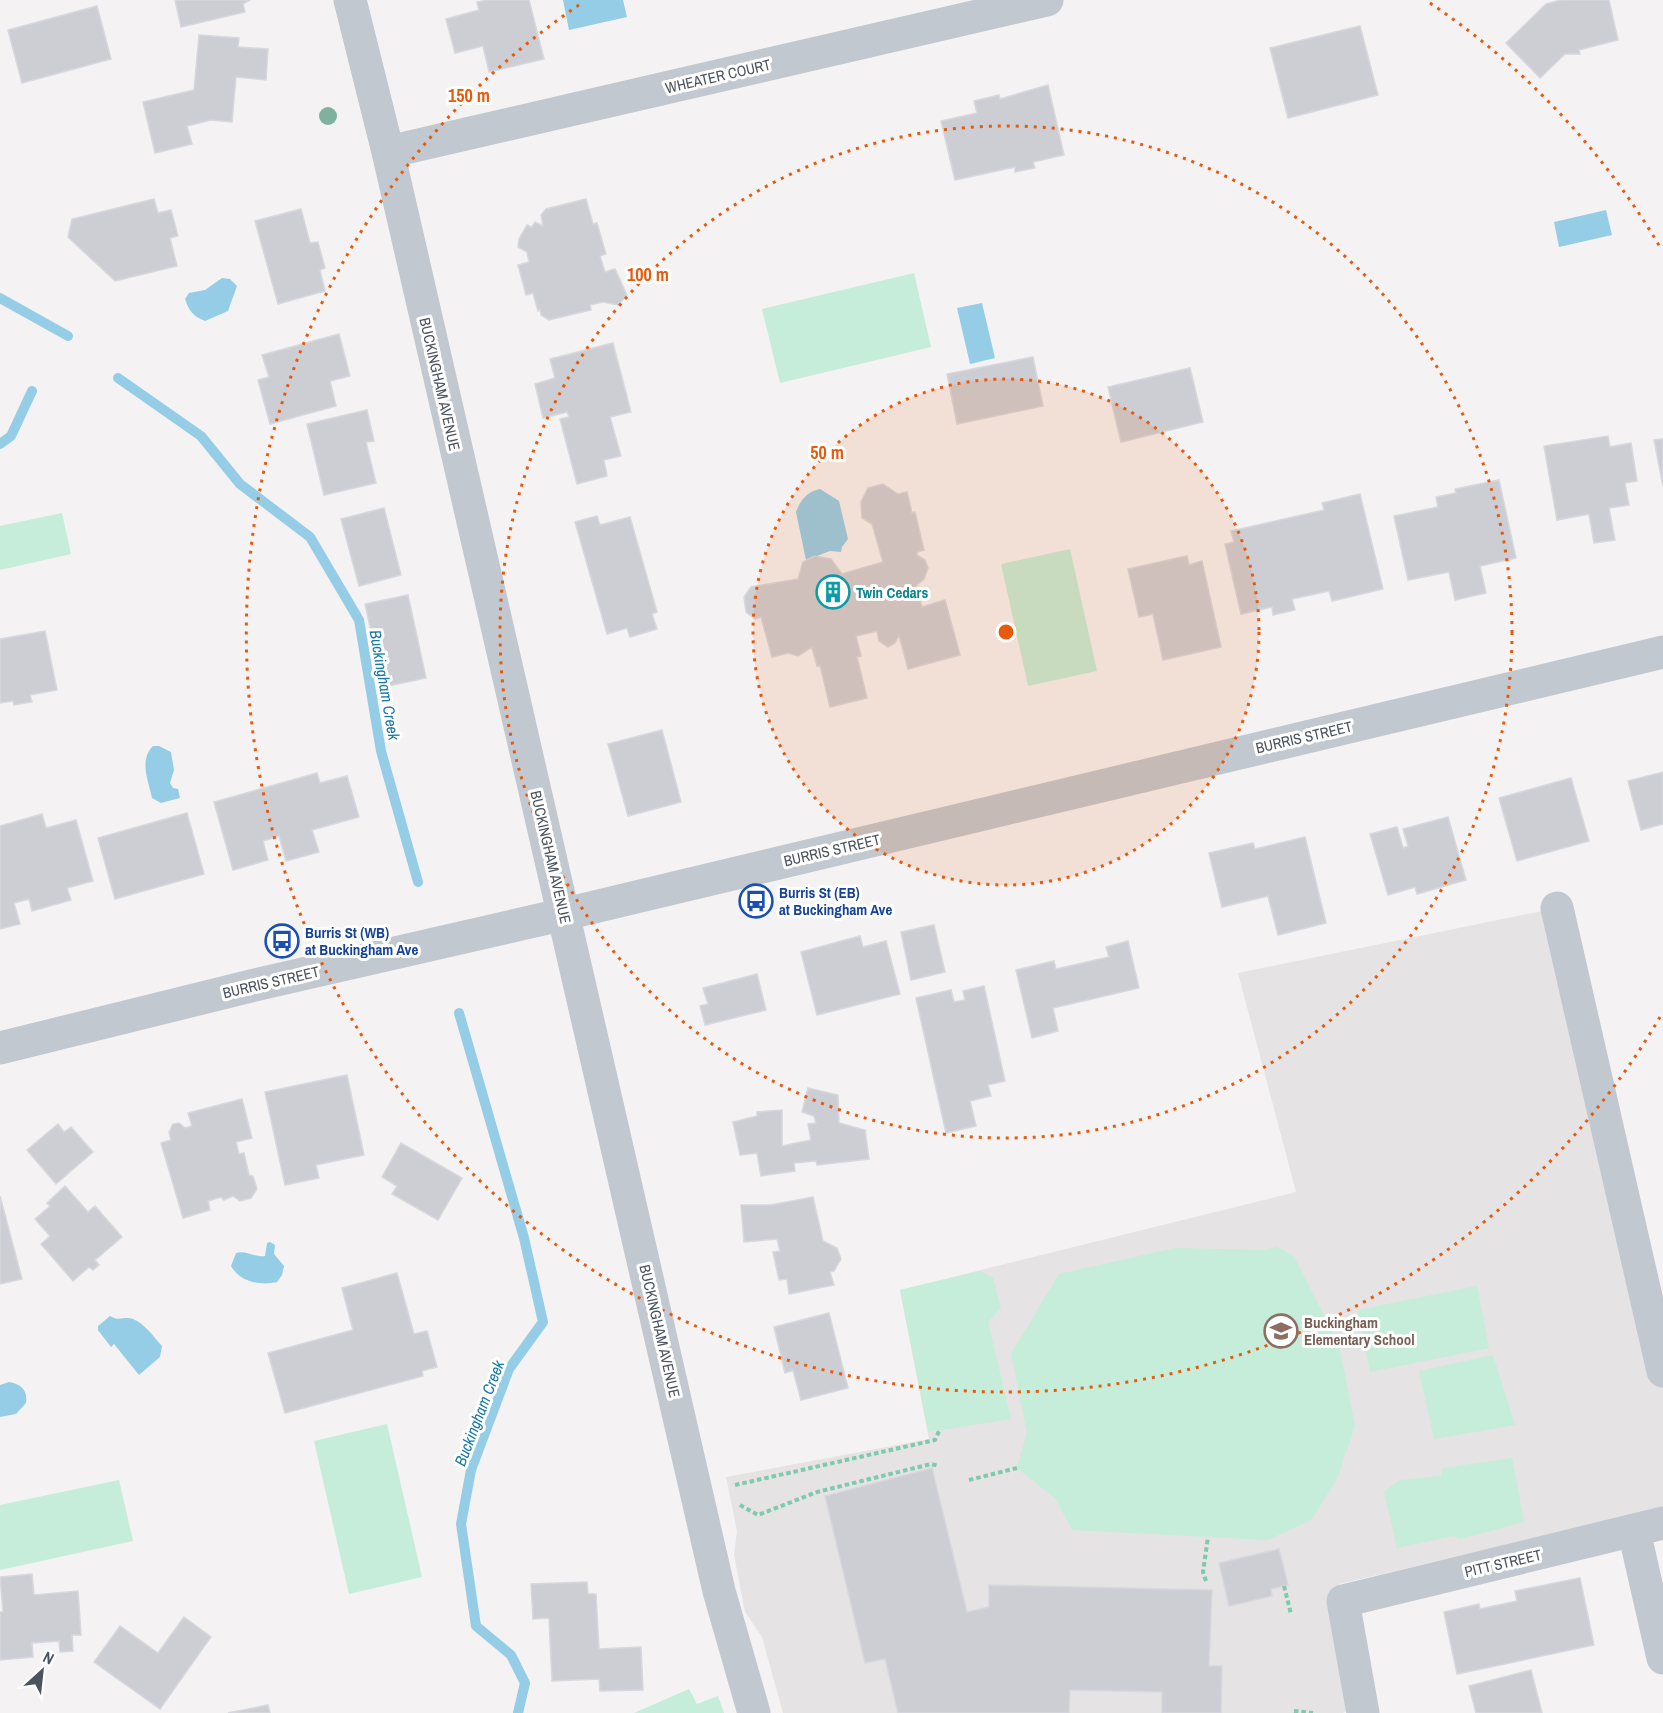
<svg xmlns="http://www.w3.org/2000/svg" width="1663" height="1713" viewBox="0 0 1663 1713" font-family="'Archivo Narrow',sans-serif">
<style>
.education{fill:#e5e3e3}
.green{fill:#c5edd9}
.water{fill:#95cde7}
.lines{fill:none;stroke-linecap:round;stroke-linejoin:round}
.stream{stroke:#95cde7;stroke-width:10}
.building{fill:#ccced4;stroke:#d6d8dd;stroke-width:1.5}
.path{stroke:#7fc9ac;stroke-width:4;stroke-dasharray:4.5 3;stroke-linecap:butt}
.minor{stroke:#c1c8cf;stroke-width:33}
.tree{fill:#7fb19d}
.ring{fill:none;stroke:#e8590c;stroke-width:3;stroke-dasharray:3 6}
.labels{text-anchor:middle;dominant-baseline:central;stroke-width:6;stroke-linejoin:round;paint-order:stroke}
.street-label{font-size:15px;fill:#4b535e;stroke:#fff}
.culture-label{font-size:15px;font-weight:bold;fill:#0d838f;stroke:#fff;text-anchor:start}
.transit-label{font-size:15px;font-weight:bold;fill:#164399;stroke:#fff;text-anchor:start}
.education-label{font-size:15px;font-weight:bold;fill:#785e54;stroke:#fff;text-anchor:start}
.water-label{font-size:16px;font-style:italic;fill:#1779a5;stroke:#fff}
.centre{fill:#e8590c;stroke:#fff;stroke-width:3}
.ring-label{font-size:18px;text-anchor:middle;font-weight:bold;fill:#e8590c;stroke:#fff;stroke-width:6;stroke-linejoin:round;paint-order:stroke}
</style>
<rect width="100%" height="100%" fill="#f4f2f2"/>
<path class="education" d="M1557 908 1663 1371V1508L1339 1584 1361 1702 1343 1713H783L762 1637 745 1612 734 1555 737 1531 726 1477 929 1439 900 1290 1296 1192 1238 973Z"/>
<path class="green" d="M914 273 931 347 780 383 762 309Z
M62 513 71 554 0 570V526Z
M1070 549 1097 671 1028 686 1001 564Z
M1277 1247 1294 1256 1339 1345 1355 1426 1337 1479 1311 1520 1268 1540 1072 1530 1056 1499 1017 1468 1027 1433 1011 1354 1059 1274 1175 1248 1262 1250Z
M980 1271 993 1278 1001 1308 988 1322 1011 1419 928 1432 900 1290Z
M1477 1286 1489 1348 1370 1372 1358 1310Z
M1493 1355 1515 1425 1434 1439 1419 1371Z
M387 1424 422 1577 349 1594 314 1441Z
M1512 1458 1524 1522 1460 1539 1454 1536 1397 1548 1384 1491 1400 1480 1441 1476 1443 1468Z
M119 1480 133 1541 0 1570V1505Z
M689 1689 697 1704 718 1696 724 1713H634Z"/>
<path class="water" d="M563 0H623L627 17 569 30Z
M1606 210 1612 235 1559 247 1554 222Z
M222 278 230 279 237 286 228 311 205 321C193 316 189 311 185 299L189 293 205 290Z
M982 303 995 358 970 364 957 308Z
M820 489 839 501 848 539 842 547 841 552 830 551 806 560 796 512C801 499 807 492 820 489Z
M153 746H159L171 752 174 770 170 783 173 788 178 789 180 798 161 803 152 798C148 780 139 760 153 746Z
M270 1242 275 1245 274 1254 284 1266 282 1275 277 1282C260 1286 240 1282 231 1266L236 1253C246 1250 255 1258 265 1256L267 1243Z
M110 1316C119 1322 125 1316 133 1319 144 1323 153 1336 162 1346L160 1357 139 1375 114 1344 111 1347 98 1330V1326Z
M9 1382C21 1384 28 1390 26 1403L16 1414 0 1417V1385Z"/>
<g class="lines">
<path class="stream" d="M0 298 68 336
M118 378 201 436 240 484 310 537 359 620 381 751 418 882
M0 444 11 436 32 391
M459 1013 524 1238 543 1322 509 1369 471 1470 461 1524 476 1626 511 1655 525 1683 518 1713"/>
</g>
<path class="building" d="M175 0H250L243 4 245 12 181 27Z
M487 0H529L544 59 489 72 483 46 455 53 446 19 479 10 477 2Z
M1561 0H1609L1618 40 1579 50 1580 54H1565L1540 78 1506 43 1546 4Z
M97 6 111 59 22 83 8 30Z
M1360 26 1378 95 1288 118 1270 48Z
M199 35 239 38 238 47 268 49 266 80 236 77 232 122 211 120 187 126 192 144 155 153 143 102 194 90Z
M1048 85 1064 155 1033 162 1035 168 1015 172V167L955 180 941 121 977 113 974 101 999 95 1000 99Z
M154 199 158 213 171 210 178 236 170 238 177 266 115 281 68 237 72 219Z
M586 199 593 224 597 223 606 254 600 256 605 272 615 269 627 295 618 305 603 302 590 305 591 310 549 320 541 315 540 309 538 311 533 293 526 295 518 265 529 262 527 252 518 247 519 239 527 225 532 227 535 222 543 226 541 215 546 209Z
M301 209 310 243 318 242 325 268 320 270 325 291 278 304 255 221Z
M339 334 350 376 330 381 336 406 270 424 258 380 269 377 262 355Z
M613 343 631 412 610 417 621 456 604 460 607 476 577 484 560 419 569 417 567 412 543 418 535 384 555 378 550 359Z
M1033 357 1043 406 957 424 947 374Z
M1190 368 1203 422 1121 442 1108 387Z
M367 410 374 441 366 442 376 483 324 495 307 424Z
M1608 436 1610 447 1631 443 1637 481 1625 483 1629 505 1609 508 1615 540 1594 543 1589 514 1557 520 1544 446Z
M1663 439V486L1654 440Z
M1499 480 1516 558 1480 566 1486 593 1455 600 1449 572 1408 580 1394 516 1438 507 1436 497 1456 493 1455 489Z
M883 484 898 494 907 492 912 513 915 512 924 550 917 552V555L925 560 928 568 924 579 916 586 922 607 945 600 960 655 908 669 899 635 895 643 888 647 879 641 877 631 856 636 861 656 857 657 867 698 830 707 820 665 817 666 812 647 798 656 788 653 772 657 761 617 755 619 746 612 744 597 751 587 798 579 803 562 814 556 831 559 842 574 883 562 872 524 862 518 861 502 868 488Z
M1360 494 1383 589 1332 601 1329 591 1292 599 1295 610 1273 615 1272 607 1241 614 1225 544 1234 542 1231 531 1324 510 1322 503Z
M384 508 401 575 359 586 341 519Z
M597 516 600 525 630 517 657 612 652 614 657 629 630 637 627 628 607 634 575 522Z
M1187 556 1189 565 1202 561 1221 647 1163 660 1153 614 1139 617 1128 569Z
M408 595 426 678 383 687 365 604Z
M45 631 57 690 30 695 32 702 14 705 13 701 0 703V639Z
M662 730 681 802 628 816 608 744Z
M1663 772V824L1641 830 1628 781Z
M317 773 320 783 347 776 359 817 312 830 319 852 286 861 279 836 263 841 268 860 233 870 214 802Z
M1571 778 1589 841 1517 861 1499 798Z
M187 813 204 874 115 899 98 838Z
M42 814 46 828 76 820 93 881 67 888 71 900 32 911 29 899 14 903 20 924 0 929V826Z
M1448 817 1466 880 1417 894 1415 887 1388 895 1370 834 1397 827 1403 848 1408 846 1403 829Z
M1305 837 1326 923 1278 935 1268 896 1222 907 1209 853 1253 843 1255 849Z
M934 925 945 972 911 980 901 932Z
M860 936 863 947 886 941 900 994 817 1015 801 952Z
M1128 941 1139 988 1053 1008 1058 1031 1032 1038 1016 970 1054 961 1056 969 1109 957 1106 947Z
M757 974 766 1010 705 1025 700 1006 708 1004 703 988Z
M984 986 1005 1081 988 1085 991 1096 970 1101 976 1126 946 1133 916 998 951 990 954 1002 965 1000 963 991Z
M347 1075 364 1155 316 1165 319 1178 285 1185 265 1092Z
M808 1088 838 1095 839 1123 865 1130 869 1159 817 1165 816 1161 794 1163 795 1171 761 1176 757 1153 740 1155 733 1122 757 1116V1112L782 1110V1146L811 1140 808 1124 816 1123 814 1116 802 1112Z
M242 1099 252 1138 236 1142 239 1154 244 1153 249 1175 253 1176 257 1189 251 1198 240 1201 233 1196 224 1200 221 1197 208 1201 210 1210 183 1218 161 1143 171 1140 169 1132 173 1124 179 1123 185 1128 192 1126 188 1113Z
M58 1124 64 1132 71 1127 93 1152 56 1184 27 1150Z
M401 1143 462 1178 438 1220 392 1194 397 1186 382 1177Z
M65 1186 88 1212 95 1206 122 1237 95 1260 99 1265 93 1270 89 1267 73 1281 41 1244 50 1236 35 1219 50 1206 47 1203Z
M0 1196 22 1279 0 1284Z
M813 1197 823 1241 837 1248 841 1259 834 1271 830 1272 834 1285 789 1294 787 1279 779 1280 773 1252 780 1251 777 1239 744 1242 741 1205H770Z
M397 1273 414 1334 427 1331 437 1367 422 1371 423 1376 285 1413 268 1353 353 1330 342 1288Z
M829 1313 848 1388 801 1400 793 1370 785 1373 774 1327Z
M932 1468 967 1612 989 1607V1585L1212 1590 1209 1666H1222L1221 1713H1162V1692L1070 1690 1069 1713H898L885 1659 865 1663 825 1496Z
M1279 1549 1288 1585 1271 1589 1272 1596 1229 1606 1219 1563Z
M32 1574 34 1595 78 1591 81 1635H72L73 1651 60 1652 59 1641 32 1643 33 1657 0 1660V1612H3L0 1577Z
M1580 1578 1594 1645 1457 1674 1444 1612 1479 1604 1480 1609 1517 1601 1515 1591Z
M587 1582 588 1594H596L599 1649 641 1647 643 1690 600 1691 599 1679 552 1681 549 1618 533 1619 531 1584Z
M184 1617 211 1637 160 1709 94 1662 120 1626 158 1653Z
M1531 1670 1542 1713H1476L1469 1686Z
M268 1705 270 1713H228Z"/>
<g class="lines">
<path class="path" d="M969 1480 1017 1468
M735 1485 935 1440 940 1429
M740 1505 758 1515 817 1492 931 1464 939 1466
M1206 1581 1203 1572 1208 1537
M1284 1586 1291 1614
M1294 1711 1313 1713"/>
<path class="minor" d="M350 0 388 152 719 1591 754 1713
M388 152 1047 0
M1557 908 1663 1371
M0 1048 259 984 565 914 1663 652
M1634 1531 1663 1658
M1363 1713 1343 1601 1663 1523"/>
</g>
<circle class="tree" cx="328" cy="116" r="9"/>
<circle cx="1006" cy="632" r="253" fill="#e8590c" fill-opacity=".12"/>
<g class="ring">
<circle cx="1006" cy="632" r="253"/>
<circle cx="1006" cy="632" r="506"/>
<path d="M1660 1017A759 759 0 1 1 582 3M1430 3A759 759 0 0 1 1660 247"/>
</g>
<defs>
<symbol id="building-ring" viewBox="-11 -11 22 22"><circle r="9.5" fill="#fff" stroke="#0f9aa8" stroke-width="1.5"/><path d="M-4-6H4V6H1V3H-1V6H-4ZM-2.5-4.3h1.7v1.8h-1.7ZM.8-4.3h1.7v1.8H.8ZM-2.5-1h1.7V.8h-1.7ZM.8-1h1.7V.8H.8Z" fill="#0f9aa8"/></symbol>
<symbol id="bus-ring" viewBox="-11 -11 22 22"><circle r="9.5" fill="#fff" stroke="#1a4fb4" stroke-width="1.5"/><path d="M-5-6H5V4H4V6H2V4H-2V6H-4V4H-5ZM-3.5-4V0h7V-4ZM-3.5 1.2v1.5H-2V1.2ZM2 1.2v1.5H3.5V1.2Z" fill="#1a4fb4"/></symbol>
<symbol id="school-ring" viewBox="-11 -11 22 22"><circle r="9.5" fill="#fff" stroke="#8d6e63" stroke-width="1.5"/><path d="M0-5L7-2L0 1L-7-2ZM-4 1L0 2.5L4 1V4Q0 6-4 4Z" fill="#8d6e63"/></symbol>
</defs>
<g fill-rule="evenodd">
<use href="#building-ring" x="814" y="573" width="38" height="38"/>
<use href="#bus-ring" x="737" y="882" width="38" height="38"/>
<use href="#bus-ring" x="263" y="922" width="38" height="38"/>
<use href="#school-ring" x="1262" y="1312" width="38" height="38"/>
</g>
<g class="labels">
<g class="street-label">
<text transform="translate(718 76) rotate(-13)">WHEATER COURT</text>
<text transform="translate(440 384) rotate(77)">BUCKINGHAM AVENUE</text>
<text transform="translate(1304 737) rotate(-13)">BURRIS STREET</text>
<text transform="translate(832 850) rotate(-13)">BURRIS STREET</text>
<text transform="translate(551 857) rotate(77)">BUCKINGHAM AVENUE</text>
<text transform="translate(271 982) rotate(-13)">BURRIS STREET</text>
<text transform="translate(660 1331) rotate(77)">BUCKINGHAM AVENUE</text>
<text transform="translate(1503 1563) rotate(-13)">PITT STREET</text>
</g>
<g class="culture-label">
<text x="856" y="592">Twin Cedars</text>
</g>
<g class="transit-label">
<text x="779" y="892">Burris St (EB)<tspan x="779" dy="17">at Buckingham Ave</tspan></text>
<text x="305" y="932">Burris St (WB)<tspan x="305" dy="17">at Buckingham Ave</tspan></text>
</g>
<g class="education-label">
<text x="1304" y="1322">Buckingham<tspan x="1304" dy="17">Elementary School</tspan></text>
</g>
<g class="water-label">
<text transform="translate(385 685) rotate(80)">Buckingham Creek</text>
<text transform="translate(479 1413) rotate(-69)">Buckingham Creek</text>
</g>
</g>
<circle cx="1006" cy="632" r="9" class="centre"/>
<g class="ring-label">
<text x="469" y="102">150 m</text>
<text x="648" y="281">100 m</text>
<text x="827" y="459">50 m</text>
</g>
<g transform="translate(42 1671) rotate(27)" stroke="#ffffff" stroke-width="4.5" paint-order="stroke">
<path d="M0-4.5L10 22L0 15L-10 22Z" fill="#4b535e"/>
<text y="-9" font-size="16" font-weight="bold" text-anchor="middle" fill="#4b535e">N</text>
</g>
</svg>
